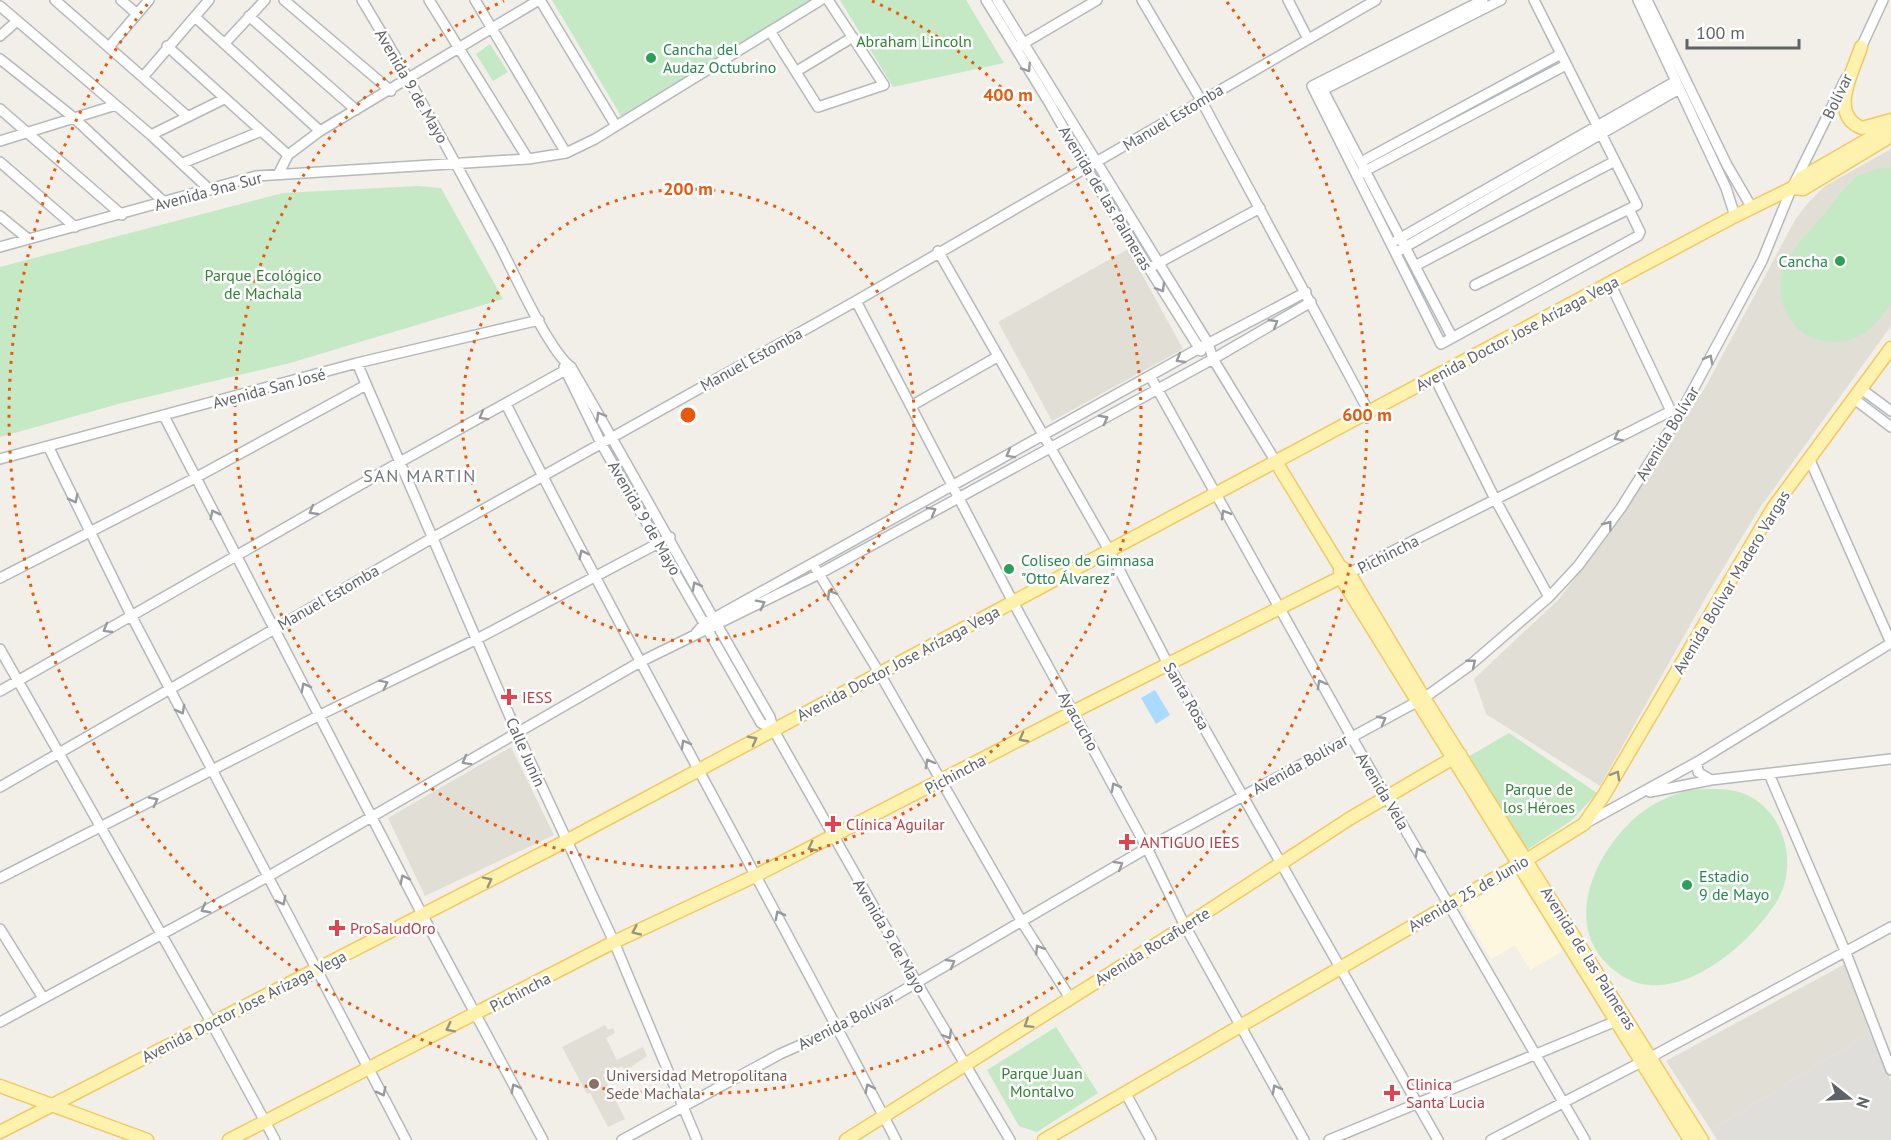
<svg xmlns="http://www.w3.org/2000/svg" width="1891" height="1140" viewBox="0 0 1891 1140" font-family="'PT Sans',sans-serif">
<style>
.commercial{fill:#fef7e0}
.industrial{fill:#e0deda}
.education{fill:#e1ded6}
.green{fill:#c5e8c5}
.water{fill:#aadaff}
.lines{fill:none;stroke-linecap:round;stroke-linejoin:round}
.minor-casing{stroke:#b5b8bc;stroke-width:12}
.major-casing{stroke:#f2c960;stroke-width:15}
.minor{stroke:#fff;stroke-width:9}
.major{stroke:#fff2af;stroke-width:12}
.oneway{stroke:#979a9d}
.oneway2{stroke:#979581}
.ring{fill:none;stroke:#e8590c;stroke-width:3;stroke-dasharray:3 6}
.leisure-dot{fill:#2e9e5b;stroke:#fff;stroke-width:2}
.health-dot{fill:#e0444e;stroke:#fff;stroke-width:2}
.education-dot{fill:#8d6e63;stroke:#fff;stroke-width:2}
.labels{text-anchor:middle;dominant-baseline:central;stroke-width:5;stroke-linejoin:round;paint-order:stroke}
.park-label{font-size:16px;fill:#348238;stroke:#fff}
.leisure-label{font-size:16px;fill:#27864d;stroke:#fff;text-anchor:start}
.street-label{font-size:16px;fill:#5f6368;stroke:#fff}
.health-label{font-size:16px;fill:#be3a42;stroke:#fff;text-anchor:start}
.education-label{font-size:16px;fill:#785e54;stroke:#fff;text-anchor:start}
.neighbourhood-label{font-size:18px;letter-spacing:1.5px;fill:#70757a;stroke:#fff}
.centre{fill:#e8590c;stroke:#fff;stroke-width:3}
.ring-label{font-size:18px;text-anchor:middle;font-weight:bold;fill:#e8590c;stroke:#fff;stroke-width:5;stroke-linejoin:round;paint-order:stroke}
</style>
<rect width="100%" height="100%" fill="#f1efe8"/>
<path class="commercial" d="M1516 871 1563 951 1530 970 1515 945 1491 959 1459 904Z"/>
<path class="industrial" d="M1870 1033 1891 1081V1140H1717L1711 1130Z"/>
<path class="education" d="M1891 149V326L1759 509 1707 595 1600 786 1486 714 1474 679 1558 600 1610 533 1706 386 1795 220 1807 204 1825 186Z
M1128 249 1183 349 1052 421 998 322Z
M511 747 554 835 425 896 388 818Z
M1845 964 1870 1033 1711 1130 1666 1061Z
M605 1025 608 1030 613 1028 615 1033 606 1038 617 1060 643 1047 647 1056 625 1071 622 1066 603 1075 625 1119 608 1127 590 1093 587 1094 562 1047Z"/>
<path class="green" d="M552 0H811L621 116Z
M840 0H966L1004 63 893 87Z
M490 44 508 72 493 81 476 54Z
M1891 167V304C1882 316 1870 333 1855 338 1810 355 1770 316 1783 271 1790 248 1812 229 1826 212 1850 183 1851 172 1891 167Z
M418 186 441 188 503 299 290 363 122 403 0 437V267L283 193Z
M1509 733 1597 793 1572 820 1527 850 1468 757Z
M1689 790C1709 789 1729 787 1747 795 1786 813 1798 867 1777 901 1750 945 1677 1008 1624 977 1558 937 1589 858 1637 816 1651 804 1671 795 1689 790Z
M1056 1027 1098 1093 1037 1132 1019 1126 987 1070Z"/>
<path class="water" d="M1155 690 1170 715 1156 724 1141 698Z"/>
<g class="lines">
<defs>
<path id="minor" d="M55 0 187 116
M121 0 137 14
M284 0 391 91
M362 0C411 81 456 163 500 246 514 273 549 351 571 367 639 483 702 601 770 717L773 729 917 983 1010 1140
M429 0 528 159
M475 0 566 153
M540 0 616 126
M986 0 1050 104 1086 168 1201 351
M997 0 1208 343 1213 359 1276 462
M1142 0 1201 100 1369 412
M1288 0 1308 39
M1483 0 1312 86 1441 344 1638 236 1640 232 1629 209
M1638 0 1726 188 1735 216
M1647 0 1727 165 1752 208
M0 6 151 135 210 190
M249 16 356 110
M195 17 320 131
M770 31 818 107 884 85 828 0
M0 36 17 21
M225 43 265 0
M167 46 288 155
M1019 46 1097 0
M109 47 149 0
M1859 52 1883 0
M0 59 73 117 165 203
M797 71 853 37
M143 77 209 0
M0 109 122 215
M151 135 224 99
M0 141 116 105
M0 162 75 227
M1361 162 1561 54
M183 163 259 132
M279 173 288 155 320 131 539 0
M1361 173 1566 65
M0 216 28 239
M1397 240 1676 81
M0 247 256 176 528 159 566 153 595 139 821 0
M1400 250 1679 89
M938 251 1109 550 1169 666 1438 1140
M1153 266 1260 208
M1415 266 1615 161
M1610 283 1671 411
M1475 285 1637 205 1534 0
M856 301 1013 602 1147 848 1185 926 1304 1140
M1452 337 1323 90 1501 0
M357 363 517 733 614 942 697 1140
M564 367 602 445 761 723 773 729
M1150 376 1351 736 1585 1140
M1434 376 1495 499 1549 597
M1860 388 1891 411
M1853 398 1891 427
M506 404C631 652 768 893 896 1140
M911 406 997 357
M164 416 423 916 543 1140
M48 446 131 615 406 1140
M1809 458 1891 643
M0 459 357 363 539 320
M816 569 880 674 1022 922 1070 998
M1349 573 1671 411 1680 414
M0 578 195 478 366 385
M696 633 705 623 732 608 1198 349 1306 292
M0 649 211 1022 275 1140
M0 691 400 462 571 367
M1697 762 1698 772 1711 780
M1769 774 1846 953 1891 1070
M0 787 434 537 856 301 1376 0
M1650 792 1711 780 1891 759
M1586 823 1697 762 1891 643
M0 878 320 715 477 639 670 537
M0 929 43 998
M0 1022 269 876 640 662 819 574 1213 359 1311 302
M1125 1092 1151 1140
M622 1140 780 1054 839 1028 1147 848 1424 698 1469 666 1549 597 1578 566 1621 508 1680 414 1762 261 1790 192 1846 78
M1329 1140 1621 1019
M1491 1140 1651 1057 1891 927"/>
<path id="major" d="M1861 47C1853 72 1828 115 1862 128L1891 120
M1792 188 1803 189 1891 136
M1276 462 1339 565 1349 573 1424 698 1702 1140
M1340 570 1341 578 1690 1140
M0 1086 147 1140
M0 1132 566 841 1735 216 1792 188 1801 178 1891 126
M229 1140 614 942 757 875 1075 711 1349 573
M846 1140 1185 926 1349 819 1460 754
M1044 1140 1528 859 1584 824 1604 795 1773 508 1891 348"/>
</defs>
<use href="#minor" class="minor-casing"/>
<use href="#major" class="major-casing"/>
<use href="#minor" class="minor"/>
<use href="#major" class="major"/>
</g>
<defs><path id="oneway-chevron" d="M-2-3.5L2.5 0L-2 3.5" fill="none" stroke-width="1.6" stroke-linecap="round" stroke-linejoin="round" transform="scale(1.5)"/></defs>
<g class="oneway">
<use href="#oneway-chevron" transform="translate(1027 68) rotate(57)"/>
<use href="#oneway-chevron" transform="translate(1161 288) rotate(59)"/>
<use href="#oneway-chevron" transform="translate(1274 323) rotate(-31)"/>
<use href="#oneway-chevron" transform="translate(1180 359) rotate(150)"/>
<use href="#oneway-chevron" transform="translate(1709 359) rotate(-62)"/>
<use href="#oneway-chevron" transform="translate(483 416) rotate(151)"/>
<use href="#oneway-chevron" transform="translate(600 416) rotate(-120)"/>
<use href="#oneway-chevron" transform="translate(1104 419) rotate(-28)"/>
<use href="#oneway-chevron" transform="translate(1618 437) rotate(153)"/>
<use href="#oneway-chevron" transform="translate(1010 454) rotate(151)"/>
<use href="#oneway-chevron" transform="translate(74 499) rotate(64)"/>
<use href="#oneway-chevron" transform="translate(313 511) rotate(150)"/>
<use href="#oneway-chevron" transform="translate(932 511) rotate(-29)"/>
<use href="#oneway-chevron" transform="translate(214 514) rotate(-117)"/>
<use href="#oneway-chevron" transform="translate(1225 514) rotate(-120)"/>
<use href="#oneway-chevron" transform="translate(1608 525) rotate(-53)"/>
<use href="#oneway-chevron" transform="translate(583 554) rotate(-117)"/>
<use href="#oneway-chevron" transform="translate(696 586) rotate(-118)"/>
<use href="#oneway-chevron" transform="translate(831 594) rotate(-121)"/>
<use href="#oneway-chevron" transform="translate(761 604) rotate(-27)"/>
<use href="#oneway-chevron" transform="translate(107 629) rotate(150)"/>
<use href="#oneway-chevron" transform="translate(1472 663) rotate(-39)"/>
<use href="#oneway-chevron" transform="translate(384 684) rotate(-26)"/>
<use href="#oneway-chevron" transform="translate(1321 684) rotate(-119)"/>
<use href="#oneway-chevron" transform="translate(305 687) rotate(-118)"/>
<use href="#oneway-chevron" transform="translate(181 710) rotate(61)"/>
<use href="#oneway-chevron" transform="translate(1382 720) rotate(-28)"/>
<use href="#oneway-chevron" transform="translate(685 744) rotate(-119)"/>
<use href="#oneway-chevron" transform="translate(466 761) rotate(151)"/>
<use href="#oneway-chevron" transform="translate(929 763) rotate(-119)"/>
<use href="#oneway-chevron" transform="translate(1115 787) rotate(-118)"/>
<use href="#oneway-chevron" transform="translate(154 801) rotate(-27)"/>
<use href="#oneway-chevron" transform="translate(1419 852) rotate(-119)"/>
<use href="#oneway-chevron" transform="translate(1119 865) rotate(-31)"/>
<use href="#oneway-chevron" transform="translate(404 879) rotate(-117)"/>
<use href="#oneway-chevron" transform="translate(282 901) rotate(62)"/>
<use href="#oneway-chevron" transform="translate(205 909) rotate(152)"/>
<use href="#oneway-chevron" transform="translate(779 915) rotate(-118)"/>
<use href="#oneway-chevron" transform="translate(1039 949) rotate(-122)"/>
<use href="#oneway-chevron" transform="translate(951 963) rotate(-30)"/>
<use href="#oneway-chevron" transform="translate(948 1035) rotate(59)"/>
<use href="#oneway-chevron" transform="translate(515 1088) rotate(-118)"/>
<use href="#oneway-chevron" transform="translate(869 1088) rotate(-116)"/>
<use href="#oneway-chevron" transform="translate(1276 1089) rotate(-119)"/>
<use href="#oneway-chevron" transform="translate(382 1092) rotate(63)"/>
</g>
<g class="oneway2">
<use href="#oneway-chevron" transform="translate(1023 738) rotate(152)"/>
<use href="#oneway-chevron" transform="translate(753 740) rotate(-28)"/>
<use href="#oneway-chevron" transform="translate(1616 775) rotate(-60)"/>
<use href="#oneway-chevron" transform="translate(812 847) rotate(153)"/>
<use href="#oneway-chevron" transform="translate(488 881) rotate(-27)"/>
<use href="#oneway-chevron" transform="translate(636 931) rotate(155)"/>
<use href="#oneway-chevron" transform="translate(1028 1024) rotate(148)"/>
<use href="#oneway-chevron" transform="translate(450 1028) rotate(153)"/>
</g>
<g class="ring">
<circle cx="688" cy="415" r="226"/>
<path d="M872 1A453 453 0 1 1 504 1"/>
<path d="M1227 2A679 679 0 1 1 149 2"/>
</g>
<g class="leisure-dot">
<circle cx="651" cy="58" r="6"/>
<circle cx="1840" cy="261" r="6"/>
<circle cx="1009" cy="569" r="6"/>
<circle cx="1687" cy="885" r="6"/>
</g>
<g class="health-dot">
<path d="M506 688h6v6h6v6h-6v6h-6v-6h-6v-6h6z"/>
<path d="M830 815h6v6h6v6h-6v6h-6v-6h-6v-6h6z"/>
<path d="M1124 833h6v6h6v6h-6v6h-6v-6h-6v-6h6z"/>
<path d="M334 919h6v6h6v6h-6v6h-6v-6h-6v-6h6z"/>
<path d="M1389 1084h6v6h6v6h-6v6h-6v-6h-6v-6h6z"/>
</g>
<circle class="education-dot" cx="594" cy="1084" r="6"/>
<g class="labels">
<g class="park-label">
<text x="914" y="41">Abraham Lincoln</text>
<text x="263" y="275">Parque Ecológico<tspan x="263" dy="18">de Machala</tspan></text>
<text x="1539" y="789">Parque de<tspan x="1539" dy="18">los Héroes</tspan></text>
<text x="1042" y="1073">Parque Juan<tspan x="1042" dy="18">Montalvo</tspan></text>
</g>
<g class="leisure-label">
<text x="663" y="49">Cancha del<tspan x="663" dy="18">Audaz Octubrino</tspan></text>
<text x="1828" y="261" text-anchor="end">Cancha</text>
<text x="1021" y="560">Coliseo de Gimnasa<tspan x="1021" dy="18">"Otto Álvarez"</tspan></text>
<text x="1699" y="876">Estadio<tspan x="1699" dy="18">9 de Mayo</tspan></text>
</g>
<g class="street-label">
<text transform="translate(412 86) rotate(60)">Avenida 9 de Mayo</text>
<text transform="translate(1837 96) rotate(-64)">Bolívar</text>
<text transform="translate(1173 117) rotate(-31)">Manuel Estomba</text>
<text transform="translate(208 191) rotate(-15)">Avenida 9na Sur</text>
<text transform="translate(1106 198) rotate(59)">Avenida de las Palmeras</text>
<text transform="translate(1517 333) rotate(-28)">Avenida Doctor Jose Arízaga Vega</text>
<text transform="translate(751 359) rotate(-29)">Manuel Estomba</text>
<text transform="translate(269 388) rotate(-15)">Avenida San José</text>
<text transform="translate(1667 433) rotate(-59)">Avenida Bolívar</text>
<text transform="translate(645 518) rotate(60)">Avenida 9 de Mayo</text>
<text transform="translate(1388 554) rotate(-27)">Pichincha</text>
<text transform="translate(1731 582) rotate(-59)">Avenida Bolívar Madero Vargas</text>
<text transform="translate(328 597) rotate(-30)">Manuel Estomba</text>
<text transform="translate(898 663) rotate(-28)">Avenida Doctor Jose Arízaga Vega</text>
<text transform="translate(1187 696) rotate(60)">Santa Rosa</text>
<text transform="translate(1079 721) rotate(61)">Ayacucho</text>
<text transform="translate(526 752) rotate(66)">Calle Junín</text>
<text transform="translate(1300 764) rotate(-29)">Avenida Bolívar</text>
<text transform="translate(955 774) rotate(-28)">Pichincha</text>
<text transform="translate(1383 791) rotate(59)">Avenida Vela</text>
<text transform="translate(1468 893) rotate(-30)">Avenida 25 de Junio</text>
<text transform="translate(890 936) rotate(60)">Avenida 9 de Mayo</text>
<text transform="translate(1152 946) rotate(-32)">Avenida Rocafuerte</text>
<text transform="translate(1589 958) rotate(58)">Avenida de las Palmeras</text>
<text transform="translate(520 992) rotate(-28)">Pichincha</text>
<text transform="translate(244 1006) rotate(-27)">Avenida Doctor Jose Arízaga Vega</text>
<text transform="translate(846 1021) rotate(-27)">Avenida Bolívar</text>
</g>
<g class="health-label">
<text x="522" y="697">IESS</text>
<text x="846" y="824">Clínica Aguilar</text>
<text x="1140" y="842">ANTIGUO IEES</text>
<text x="350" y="928">ProSaludOro</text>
<text x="1406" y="1084">Clinica<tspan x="1406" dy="18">Santa Lucia</tspan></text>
</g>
<g class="education-label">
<text x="606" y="1075">Universidad Metropolitana<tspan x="606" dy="18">Sede Machala</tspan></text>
</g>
<g class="neighbourhood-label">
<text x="420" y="475">SAN MARTIN</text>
</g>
</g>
<circle cx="688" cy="415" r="9" class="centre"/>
<g class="ring-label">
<text x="1008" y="101">400 m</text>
<text x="688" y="195">200 m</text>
<text x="1367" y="421">600 m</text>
</g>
<g transform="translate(1849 1098) rotate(108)" stroke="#ffffff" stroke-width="4.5" paint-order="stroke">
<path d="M0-4.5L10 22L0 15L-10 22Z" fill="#5f6368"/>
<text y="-9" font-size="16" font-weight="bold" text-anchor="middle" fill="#5f6368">N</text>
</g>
<path d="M1687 39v9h112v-9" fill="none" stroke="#5f6368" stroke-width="3"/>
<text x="1696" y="39" font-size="18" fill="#5f6368" stroke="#ffffff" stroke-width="4.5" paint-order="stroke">100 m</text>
</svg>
